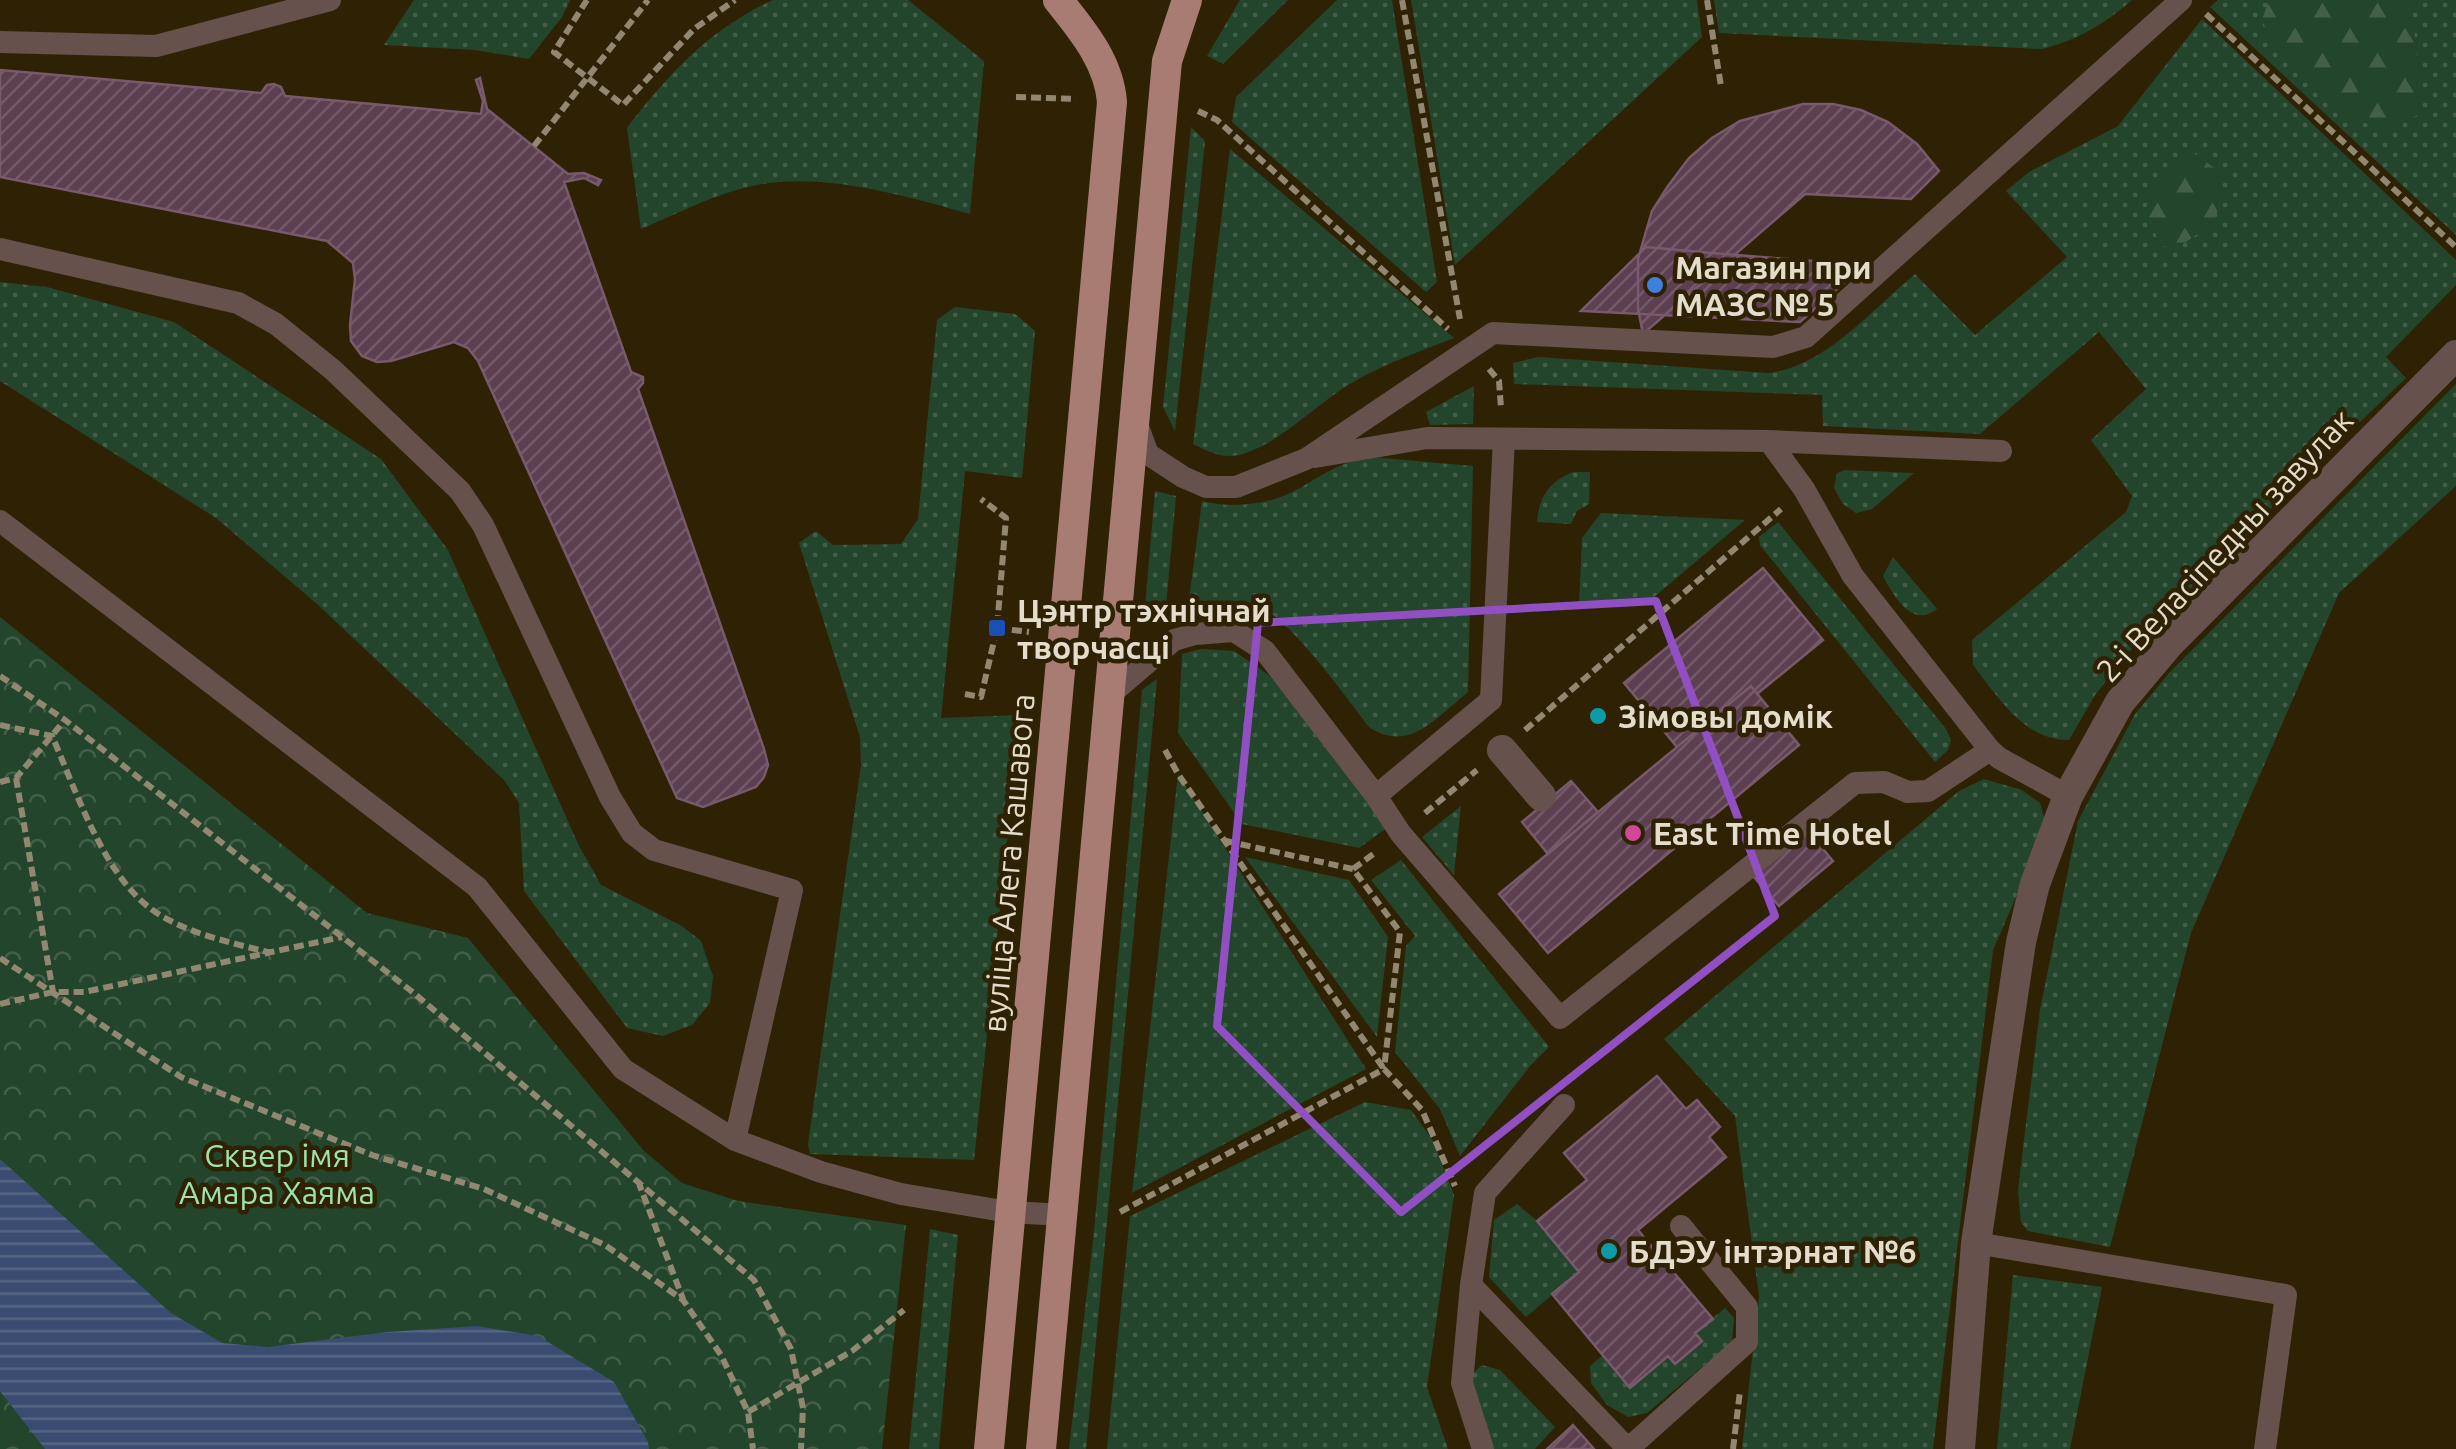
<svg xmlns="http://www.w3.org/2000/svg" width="2456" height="1449" viewBox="0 0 2456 1449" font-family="Ubuntu,sans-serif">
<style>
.grass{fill:url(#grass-dots)}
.forest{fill:url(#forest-firs)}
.park{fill:url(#park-crowns)}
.water{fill:url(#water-rules)}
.building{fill:url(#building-hatch);stroke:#79596c;stroke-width:2.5}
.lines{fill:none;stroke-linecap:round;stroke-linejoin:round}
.path{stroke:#928871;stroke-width:6;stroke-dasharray:10 5;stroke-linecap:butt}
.lane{stroke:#67514c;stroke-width:22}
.street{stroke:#67514c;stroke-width:30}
.primary{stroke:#a87c73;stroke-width:30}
.path-bridge{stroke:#928871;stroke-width:6;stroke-dasharray:10 5;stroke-linecap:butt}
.marked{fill:none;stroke:#904fc2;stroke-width:8;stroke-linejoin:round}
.shop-dot{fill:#3f7fe0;stroke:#2f2204;stroke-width:4}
.transit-dot{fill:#1a4fb4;stroke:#2f2204;stroke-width:4}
.culture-dot{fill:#0f9aa8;stroke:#2f2204;stroke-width:4}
.hotel-dot{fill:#d1479c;stroke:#2f2204;stroke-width:4}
.labels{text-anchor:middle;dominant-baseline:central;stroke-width:9;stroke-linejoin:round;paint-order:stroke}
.poi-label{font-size:32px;font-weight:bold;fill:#e5ddcc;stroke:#2f2204;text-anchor:start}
.street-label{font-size:32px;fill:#e5ddcc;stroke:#2f2204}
.park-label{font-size:32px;fill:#9fe2af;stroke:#2f2204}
</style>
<defs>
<pattern id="grass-dots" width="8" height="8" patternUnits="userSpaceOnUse" patternTransform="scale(2.5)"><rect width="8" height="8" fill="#23452c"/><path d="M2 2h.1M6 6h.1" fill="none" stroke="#435f49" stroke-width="1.8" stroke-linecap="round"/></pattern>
<pattern id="forest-firs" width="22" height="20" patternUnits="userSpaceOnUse" patternTransform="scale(2.5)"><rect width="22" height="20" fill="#23452c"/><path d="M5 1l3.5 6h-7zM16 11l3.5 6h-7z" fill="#435f49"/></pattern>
<pattern id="park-crowns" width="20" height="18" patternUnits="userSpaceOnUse" patternTransform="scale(2.5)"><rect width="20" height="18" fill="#23452c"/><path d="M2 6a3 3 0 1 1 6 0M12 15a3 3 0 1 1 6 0" fill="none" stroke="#435f49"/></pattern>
<pattern id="water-rules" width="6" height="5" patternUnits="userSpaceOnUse" patternTransform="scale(2.5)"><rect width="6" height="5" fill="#3a4c71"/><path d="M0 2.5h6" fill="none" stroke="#566584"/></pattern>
<pattern id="building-hatch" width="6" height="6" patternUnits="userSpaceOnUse" patternTransform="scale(2.5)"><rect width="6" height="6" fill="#5c3f50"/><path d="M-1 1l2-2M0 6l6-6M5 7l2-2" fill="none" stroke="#735a68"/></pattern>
</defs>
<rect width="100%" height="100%" fill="#2f2204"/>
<path class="grass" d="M414 0H570L562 17 529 59 475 50 384 45Z
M773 0H908L984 61 970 214C906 196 824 172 757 185 716 193 679 213 641 229L627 128C667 75 711 28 773 0Z
M1240 0H1288L1223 64 1207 56Z
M1337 0H1392L1437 282 1426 292 1232 122 1236 97Z
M1411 0H1697L1702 37 1455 265Z
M1714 0H2132C2104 24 2077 41 2041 49L1719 33Z
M2218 0H2456V235L2210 7Z
M2202 19 2456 260V285L2386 357 2406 378 2288 491 2130 651 2095 695 2069 740C2025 741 1998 697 1973 665L1972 640 2126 512 2132 496 2091 440 2146 389 2099 332 1980 434 1823 426 1822 395 1514 384 1513 363 1538 357 1769 373C1824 367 1873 309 1915 274L1975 335 2067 257 2006 191 2029 172 2118 126Z
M1191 127 1205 141 1175 431 1163 407Z
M1230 149 1454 338C1418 352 1381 365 1348 385 1317 404 1267 455 1230 456 1217 456 1205 450 1193 444Z
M0 282 47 287 174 322 381 459 448 550 578 844 601 885 682 926 701 941 713 976 710 1003 692 1025 663 1036 627 1028 524 891 519 803 505 781 317 604 216 518 0 381Z
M955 307 1015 314 1035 331 1022 478 965 471 941 718 1020 715 974 1160 810 1154 808 1144 861 765 860 737 799 543 816 531 833 545 901 544 918 519 937 320Z
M2456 384V486L2339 593 2191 933 2110 1247 2028 1231 2021 1222 2018 1190 2024 1140 2040 1010 2078 821 2135 714 2169 673Z
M1474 386 1473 424 1430 425 1426 412Z
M1371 457 1473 466 1468 692C1436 717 1411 753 1370 728 1346 698 1291 619 1258 606 1235 597 1210 603 1188 607L1202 501C1234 509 1271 505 1300 488 1323 474 1345 460 1371 457Z
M1845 470 1914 473 1872 509 1856 513 1843 504 1834 488 1837 473Z
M1573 472H1590L1589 504 1577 511 1571 524 1537 522C1539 496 1550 481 1573 472Z
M1155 491 1176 496 1165 616 1145 607Z
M1601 513 1745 520 1647 603 1579 604 1582 538Z
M1778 522 1946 729 1951 740 1948 750 1935 762 1760 545 1759 537Z
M1893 557 1937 609C1913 629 1894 597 1883 576Z
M1201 649 1234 651 1270 676 1392 824 1359 848 1242 824 1178 733 1182 654Z
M1157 679 1086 1449H1069L1094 1232 1142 690Z
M1178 774 1366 1069 1132 1193Z
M1984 779 2022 790 2040 803 2045 821 2037 849 1993 950 1933 1449H1742L1759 1296 1735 1116 1664 1039 1959 791Z
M1461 806 1454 875 1422 837Z
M1245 857 1349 880 1388 937 1377 1037Z
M1401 860 1549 1047 1530 1066 1460 1156 1440 1109 1395 1052 1406 946 1415 936 1371 880Z
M1365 1102 1411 1110 1433 1141 1454 1195 1427 1387 1448 1449H1107L1130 1216Z
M1517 1204 1537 1221 1579 1272 1526 1317 1489 1277 1494 1220Z
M930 1229 958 1235 939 1449H909Z
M2013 1275 2102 1287 2070 1449H1997Z
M1725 1308 1734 1318 1732 1342 1647 1413 1628 1417 1607 1405 1591 1383 1590 1366 1603 1355 1668 1356 1675 1364 1701 1342 1695 1333Z
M1482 1365 1500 1370 1555 1427 1535 1449H1493L1470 1386 1472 1374Z"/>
<path class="forest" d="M2269 0H2411C2415 38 2421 77 2418 115L2386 129 2351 118 2271 41 2262 20Z
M2194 153 2217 170C2227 217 2213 224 2177 248L2160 246 2146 208C2157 177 2161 164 2194 153Z"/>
<path class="park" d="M0 617 367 913 468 938 644 1151 682 1183 738 1201 906 1225 882 1449H0Z"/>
<path class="water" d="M0 1159 171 1313 222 1343 268 1347 387 1332 477 1326 538 1336 614 1382 648 1442 649 1449H45L0 1391Z"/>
<path class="building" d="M0 70 261 93 267 85 274 84 281 87 285 96 481 114 483 101 476 80 480 78 487 109 568 174 584 173 601 180 598 185 584 178 564 182 631 372 643 377V383L638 389 764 749 768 765 764 777 756 787 703 807 677 798 478 361 468 348 454 342 391 361 377 362 362 356 351 341 350 325 355 279 353 263 327 241 0 177Z
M1803 104H1833L1861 110 1888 122 1917 144 1939 171 1911 199 1805 194 1643 334 1638 309V259L1652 211 1668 186 1689 158 1712 138 1740 121Z
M1646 247 1724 254 1864 265 1800 322 1581 311Z
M1763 568 1823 640 1757 694 1751 686 1677 747 1624 683Z
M1751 686 1799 745 1548 953 1499 894Z
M1571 781 1598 812 1548 854 1522 822Z
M1807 830 1833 861 1779 906 1753 876Z
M1657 1076 1686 1109 1697 1100 1720 1127 1709 1137 1726 1157 1638 1230 1713 1319 1695 1333 1702 1341 1675 1364 1668 1356 1630 1388 1552 1294 1579 1272 1537 1221 1587 1180 1564 1153Z
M1573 1425 1594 1449H1547Z"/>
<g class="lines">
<path class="path" d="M587 0 554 52 623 105 694 29 735 0
M1402 0 1460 319
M1707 0 1721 86
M2206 14 2456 247
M1016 97 1076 99
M1198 111 1217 120 1448 329
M1489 369 1499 381 1501 408
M997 628 1029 632
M0 676 65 720 415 994 754 1280 791 1349 803 1408 801 1449
M965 694 981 697 997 628 1006 518 981 499
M0 725 52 736C77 792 105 882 160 915 193 935 233 943 271 953
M1525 730 1781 509
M1165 750 1178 774 1384 1069
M16 778 53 992
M0 782 16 778 65 720
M1425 813 1477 770
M1226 841 1353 869 1400 932 1384 1069
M1353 869 1376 852
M0 958 181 1077 372 1155 484 1189 605 1245 683 1300 721 1355 748 1412 753 1449
M0 1004 53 992H84L342 937
M638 1181 683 1299
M1120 1212 1384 1069 1422 1110 1455 1186
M748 1412 852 1351 904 1310
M1733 1449 1740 1391"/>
<path class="lane" d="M0 42 156 46 330 0
M0 249 238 303 276 324 333 370 460 491 483 525 610 797 632 833 654 850 792 890 735 1140
M1137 424 1148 454 1183 477 1206 487H1236L1306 459 1493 333 1773 347 1806 337 2181 0
M1769 441 2001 451
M1315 457 1427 438 1769 441 1804 489 1853 576 1990 750 1999 758 2068 796
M0 521 477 887 623 1069 735 1140 821 1172 901 1194 1009 1212 1064 1215
M1112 693 1174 640 1195 634 1234 631 1265 651 1376 796 1401 834 1560 1018 1855 783 1884 782 1908 792 1928 791 1990 750
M1376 796 1491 700 1504 439
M1976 1243 2286 1295 2265 1449
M1471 1285 1485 1193 1564 1105
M1483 1449 1462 1383 1471 1285 1628 1449
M1628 1449 1747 1342V1307L1681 1226"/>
<path class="street" d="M1502 750 1541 796
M1960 1449 1976 1243 2021 942 2035 884 2068 796 2120 702 2169 644 2456 355"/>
<path class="primary" d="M989 1449 1112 102C1109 62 1082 30 1058 0
M1041 1449 1167 61 1187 0"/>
<path class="path-bridge" d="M534 146 648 0"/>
</g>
<path class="marked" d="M1656 601 1775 916 1401 1212 1217 1026 1258 623Z"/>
<circle class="shop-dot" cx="1655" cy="285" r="10"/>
<rect class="transit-dot" x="987" y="618" width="20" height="20" rx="5"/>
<g class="culture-dot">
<circle cx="1598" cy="716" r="10"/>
<circle cx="1609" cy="1251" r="10"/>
</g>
<circle class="hotel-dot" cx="1633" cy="833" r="10"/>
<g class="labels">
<g class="poi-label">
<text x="1675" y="267">Магазин при<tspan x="1675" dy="37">МАЗС № 5</tspan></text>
<text x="1017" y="610">Цэнтр тэхнічнай<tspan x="1017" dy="37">творчасці</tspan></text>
<text x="1618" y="716">Зімовы домік</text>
<text x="1653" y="833">East Time Hotel</text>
<text x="1629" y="1251">БДЭУ інтэрнат №6</text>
</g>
<g class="street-label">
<text transform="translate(2224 545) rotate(-47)">2-і Веласіпедны завулак</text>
<text transform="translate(1008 863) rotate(-85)">вуліца Алега Кашавога</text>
</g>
<g class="park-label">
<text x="277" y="1155">Сквер імя<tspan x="277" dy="37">Амара Хаяма</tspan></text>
</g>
</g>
</svg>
